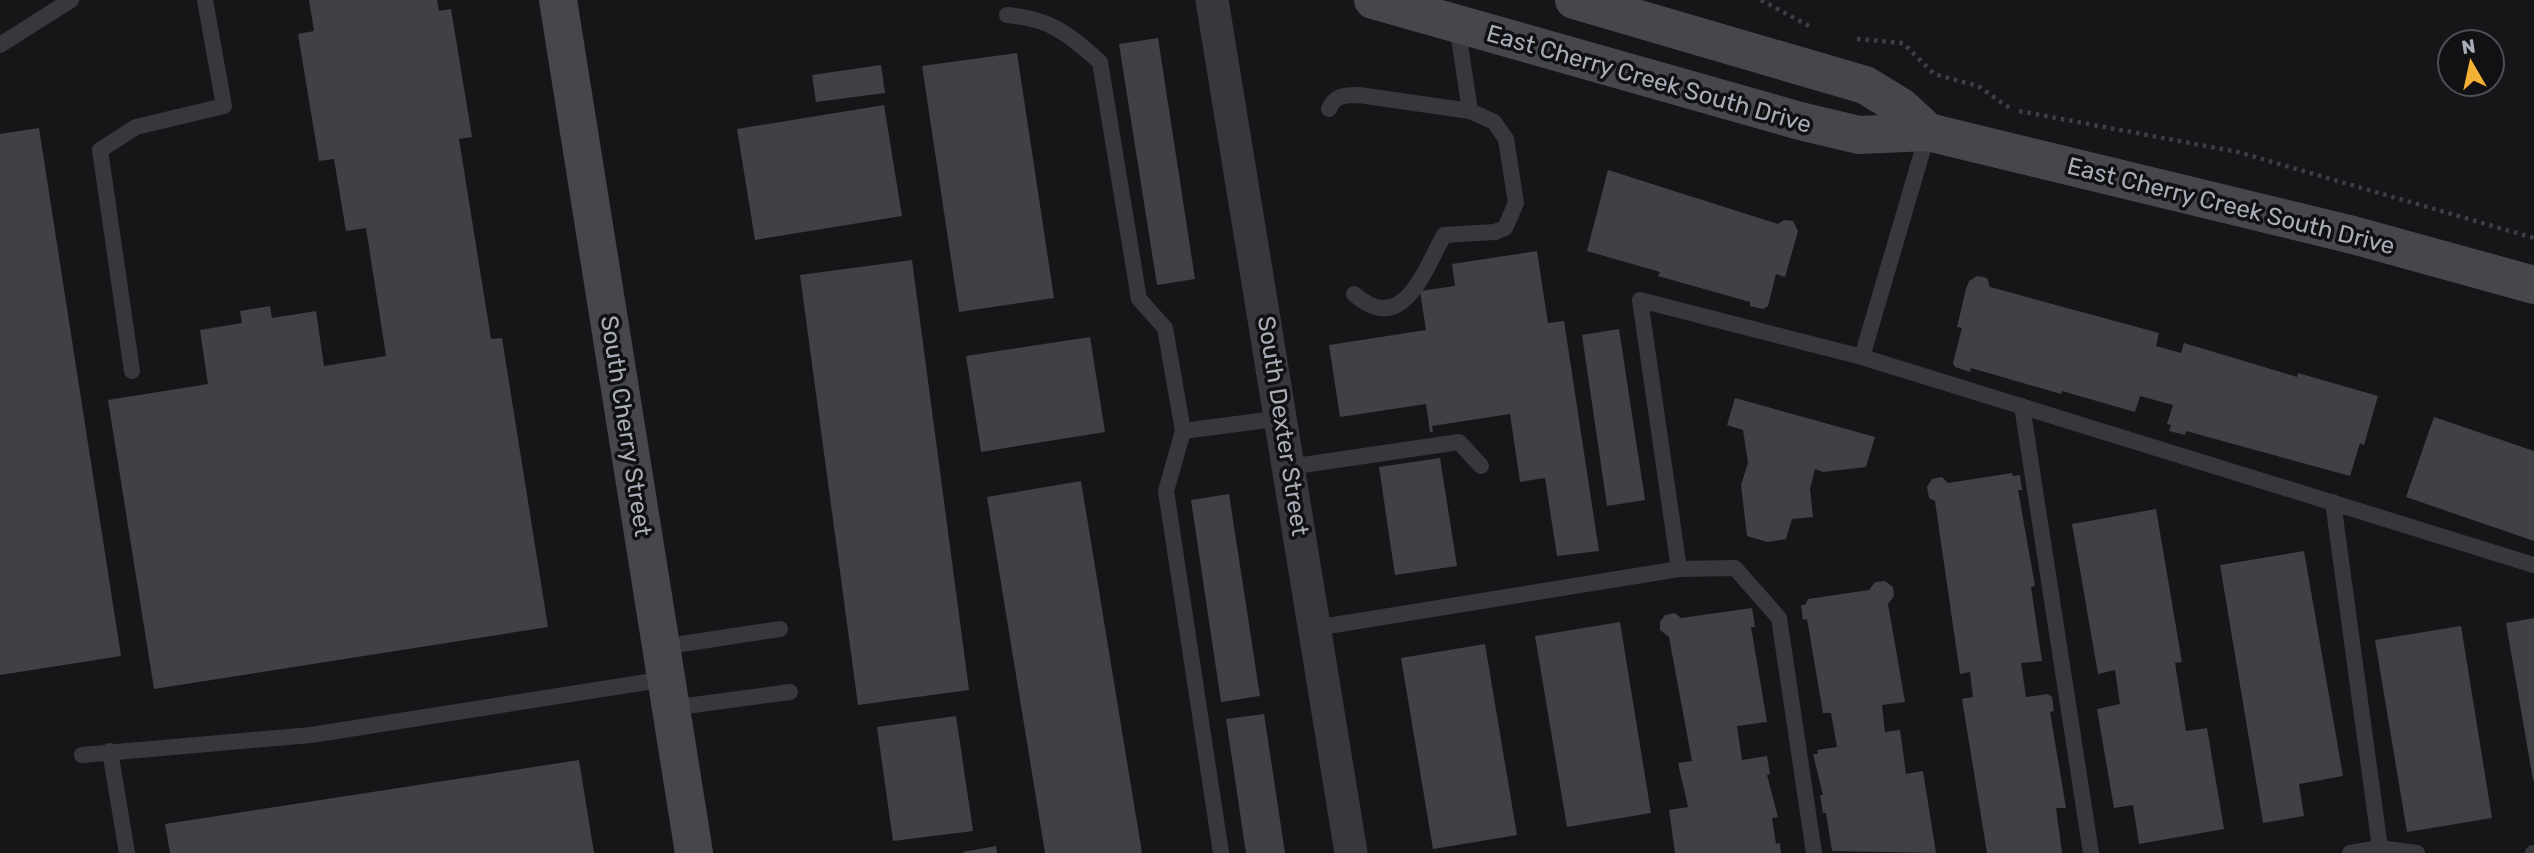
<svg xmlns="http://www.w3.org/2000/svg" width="2534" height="853" viewBox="0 0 2534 853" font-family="Rubik,sans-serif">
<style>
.building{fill:#404145}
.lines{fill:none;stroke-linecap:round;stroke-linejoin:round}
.path{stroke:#3d3f44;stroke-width:4.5;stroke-dasharray:3.5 5;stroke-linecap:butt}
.lane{stroke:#37383d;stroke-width:16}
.street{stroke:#37383d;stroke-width:33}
.secondary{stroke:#45474d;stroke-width:38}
.labels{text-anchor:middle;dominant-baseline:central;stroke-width:7;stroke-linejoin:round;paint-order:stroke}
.street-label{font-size:24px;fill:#a8adb8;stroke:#111113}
</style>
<rect width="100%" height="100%" fill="#161618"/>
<path class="building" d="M309 0H437L439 11 451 9 472 137 459 139 491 339 502 338 548 627 154 689 108 400 208 384 200 330 242 323 240 311 270 306 272 318 316 311 324 366 386 356 366 228 346 231 334 159 319 161 298 34 314 31Z
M1158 38 1195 279 1157 285 1119 44Z
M1017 53 1054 298 959 312 922 66Z
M881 65 885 93 816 102 812 75Z
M884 105 902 216 755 240 737 129Z
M39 128 121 656 0 675V134Z
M1608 170 1778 224 1784 220 1793 221 1798 231 1785 277 1776 274 1768 306 1763 309 1750 306V302L1658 276 1660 272 1587 251Z
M1537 251 1548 323 1564 321 1599 551 1557 556 1545 478 1520 482 1510 414 1432 426 1433 432H1430L1426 404 1340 417 1329 345 1426 330 1420 291 1455 286 1452 264Z
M912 260 969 690 858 705 800 275Z
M1977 276 1987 278 1990 287 2159 333 2156 346 2181 353 2184 343 2297 377 2298 373 2378 396 2364 445 2360 443 2350 476 2186 431 2185 435 2169 431 2171 425 2167 424 2173 405 2140 396 2135 412 2062 391 2061 394 1971 368 1970 372 1955 367 1953 363 1962 328 1957 327 1966 289 1969 281Z
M1619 329 1645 500 1607 506 1582 335Z
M1090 337 1105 432 981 452 966 356Z
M1735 398 1875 437 1866 467 1823 472 1815 469 1810 489 1813 517 1792 519 1786 539 1767 542 1747 536 1741 485 1748 463 1743 430 1727 425Z
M2434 417 2534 451V541L2406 497Z
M1440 458 1457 566 1395 575 1379 467Z
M2012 473 2013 476 2020 475 2022 490H2018L2035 586 2031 587 2042 661 2021 663 2026 697 2048 694 2052 697 2054 711 2050 712 2066 808H2056L2062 853H1987L1962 699 1973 697 1970 672 1960 674 1935 501 1929 498 1927 487 1932 479 1942 477 1948 483Z
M1081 481 1142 853H1045L987 497Z
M1229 494 1260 696 1221 702 1191 500Z
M2156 509 2182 662 2175 663 2186 731 2207 728 2224 829 2139 844 2133 805 2114 808 2097 709 2120 704 2115 670 2098 674 2072 524Z
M2304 551 2343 776 2299 784 2304 816 2263 823 2220 565Z
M1885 581 1893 587 1894 596 1888 604 1905 702 1882 705 1885 732 1900 730 1906 774 1923 771 1936 853 1832 851 1826 813H1823L1820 795H1823L1813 754H1818L1817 750 1837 747 1831 713H1823L1807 619 1803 620 1801 605H1805L1808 599 1869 590 1875 582Z
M1752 608 1755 627H1751L1767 722 1737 726 1742 760 1767 756 1770 774 1767 775 1778 817 1772 818 1776 844 1780 843 1781 853H1675L1669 810 1688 807 1678 763 1692 761 1669 637 1660 630V622L1665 615 1675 613 1681 618Z
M2534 618V780H2533L2506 623Z
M1620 622 1651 813 1567 827 1535 636Z
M2461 626 2492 818 2407 832 2375 640Z
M1485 644 1517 835 1433 849 1401 658Z
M1264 714 1285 853H1246L1226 719Z
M956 716 973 831 893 841 877 727Z
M579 760 594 853H170L165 824Z
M996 846 997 853H963V852Z"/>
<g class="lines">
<path class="path" d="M1761 0 1809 26
M1857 39 1903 43 1934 74 1978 86 2011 109
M2019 111 2238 152 2534 238"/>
<path class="lane" d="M1007 15C1052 19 1068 34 1100 62L1139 299 1165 328 1183 431 1282 418
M1457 25 1470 111
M0 45 71 0
M1329 109C1335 95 1345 95 1359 95L1470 111 1494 122 1506 139 1516 203 1505 228 1495 232 1444 235C1424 271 1403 337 1354 294
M1928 132 1862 357 2534 565
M132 371 100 150 136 127 224 106 205 0
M2022 406 2091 853
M1183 431 1166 491 1221 853
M1289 467 1459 442 1481 466
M2333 502 2380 848 2350 853
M1679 569 1735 568 1779 618 1814 853
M1315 628 1679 569 1640 300 1862 357
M662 647 780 629
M671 708 790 692
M110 751 127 853
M82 755 311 735 666 679
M2380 848 2417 853
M2533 853H2534"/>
<path class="street" d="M1212 0 1351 853"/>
<path class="secondary" d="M558 0 694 853
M1373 0 1800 121 1859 135 1928 132 2353 235 2534 285
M1574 0 1865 85 1901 107 1928 132"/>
</g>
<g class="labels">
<g class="street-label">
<text transform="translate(1649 79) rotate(16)">East Cherry Creek South Drive</text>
<text transform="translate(2231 206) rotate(14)">East Cherry Creek South Drive</text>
<text transform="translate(626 426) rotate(81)">South Cherry Street</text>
<text transform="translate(1283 426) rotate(81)">South Dexter Street</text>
</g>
</g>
<g transform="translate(2471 63) rotate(351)"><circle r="33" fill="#111113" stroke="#4d4f55" stroke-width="2"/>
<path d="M0-5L12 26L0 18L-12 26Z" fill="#f2b134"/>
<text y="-10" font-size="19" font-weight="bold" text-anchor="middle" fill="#a8adb8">N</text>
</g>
</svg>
